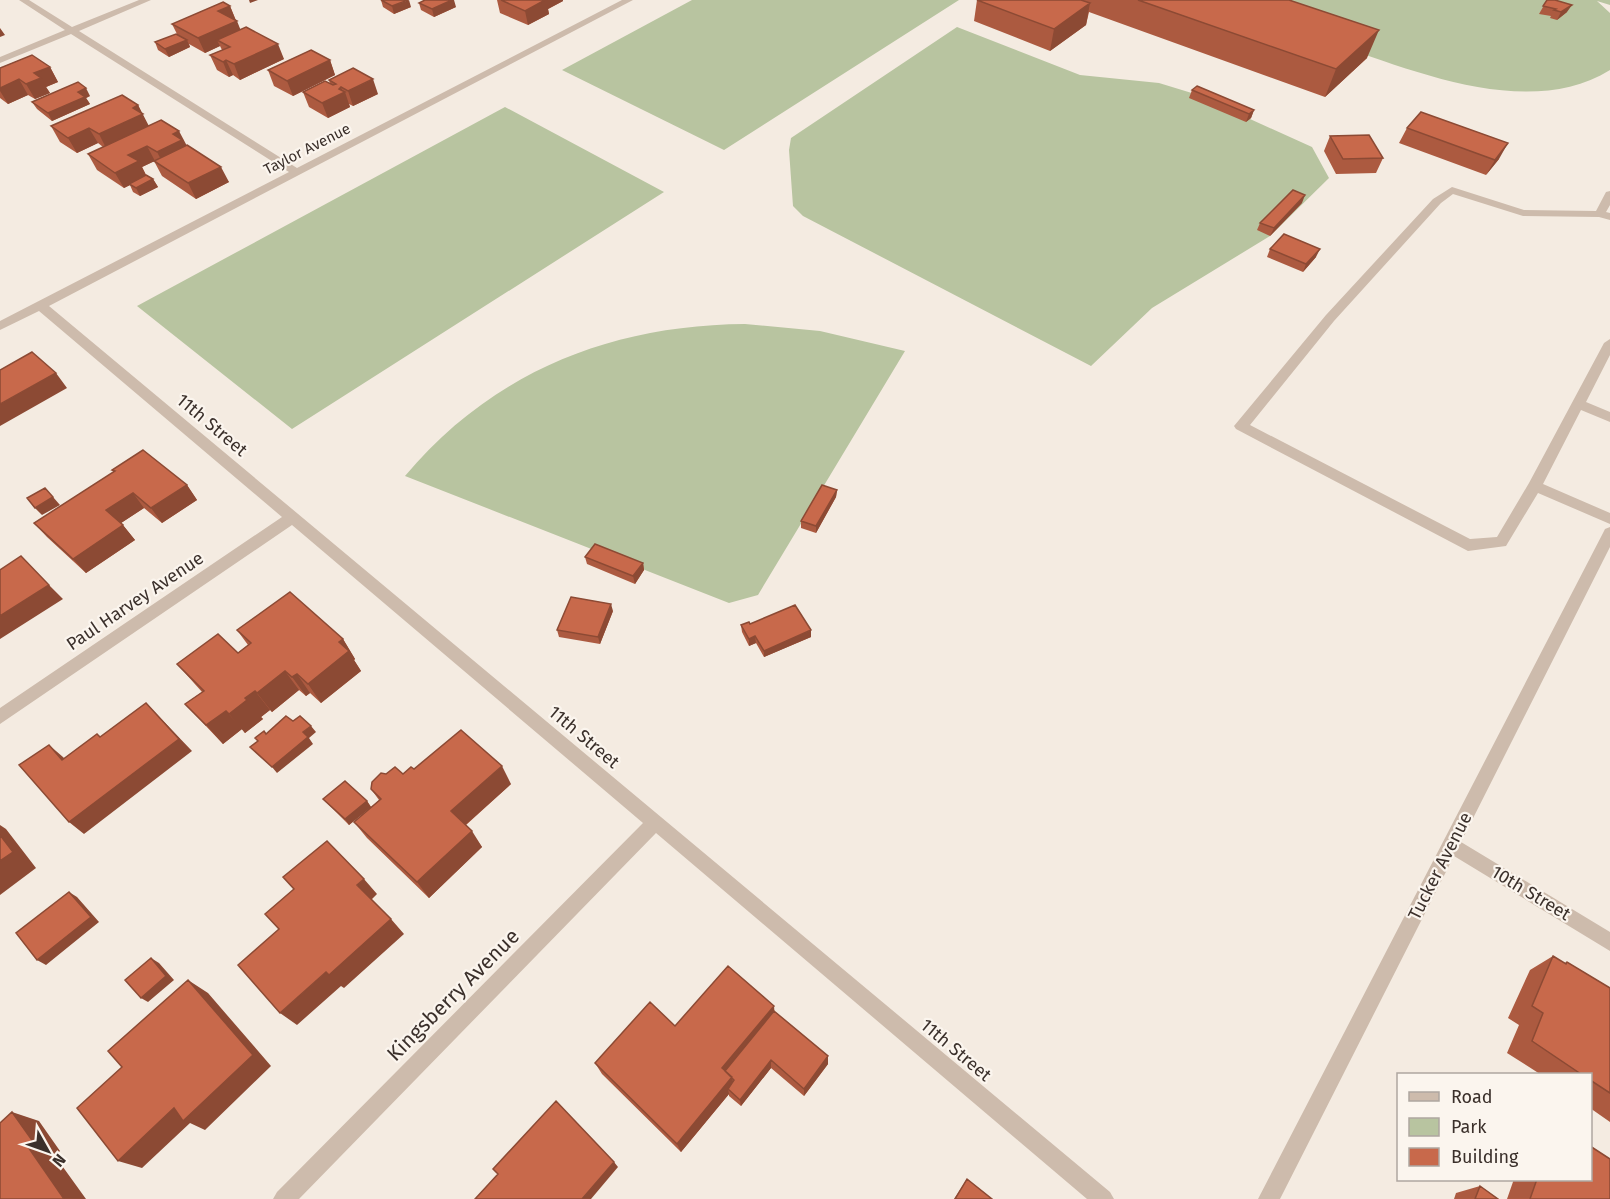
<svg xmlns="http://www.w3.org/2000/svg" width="1610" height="1199" viewBox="0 0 1610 1199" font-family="'Fira Sans',sans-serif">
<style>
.green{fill:#b8c4a0}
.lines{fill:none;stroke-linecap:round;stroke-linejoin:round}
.lane{fill:#cdbbac;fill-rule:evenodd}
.street{fill:#cdbbac;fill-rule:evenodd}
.wall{fill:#ac5a40}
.shaded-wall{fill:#8c4a34}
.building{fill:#c8694b;stroke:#8c4a34;stroke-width:1.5}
.labels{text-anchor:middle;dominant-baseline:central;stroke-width:4.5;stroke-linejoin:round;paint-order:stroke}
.far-street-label{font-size:15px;fill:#3b302b;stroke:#fbf5ee}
.street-label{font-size:18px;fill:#3b302b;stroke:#fbf5ee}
.near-street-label{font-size:21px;fill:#3b302b;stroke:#fbf5ee}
</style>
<rect width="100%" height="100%" fill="#f4ebe1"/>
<path class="green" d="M692 0H959L724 150 562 70Z
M1206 0H1610V5L1597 1 1610 13V70C1531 119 1419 73 1340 46 1295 31 1250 15 1206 0Z
M957 27 1080 75 1159 83 1195 94 1312 147 1329 178 1270 236 1152 308 1091 366 803 216 793 206 789 150 791 138Z
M505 107 664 192 292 429 137 306Z
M745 324 820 331 905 351 758 595 729 603 405 476C492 372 611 325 745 324Z"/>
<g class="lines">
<path class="lane" d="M1452 187 1524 210 1596 211 1606 192 1610 191V205L1606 212 1610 213V220L1599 217 1523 216 1453 194 1441 203 1334 321 1250 425 1470 539 1497 537 1529 483 1604 343 1610 339V355L1586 402 1610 412V422L1581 410 1543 484 1610 513V524L1538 493 1506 546 1468 551 1236 429 1234 426 1326 315 1433 199Z"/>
<path class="street" d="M19 0H29L72 27 139 0H151L79 31 297 168 622 0H633L49 306 1110 1192 1114 1199H1087L656 833 299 1199H273L277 1192 643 823 292 525 0 724V708L282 517 39 311 0 330V321L289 172 71 34 0 63V57L65 30Z
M1610 527V547L1461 842 1610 932V951L1454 856 1280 1199H1258L1603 533 1605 529Z"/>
</g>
<path class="wall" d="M381 0 411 7 394 14 383 7Z
M497 0H563V1L548 9 549 14 528 25 500 13Z
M977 0H1289L1367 58 1325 97 1089 12 1086 25 1050 51 974 21Z
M1547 0 1567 12 1557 20 1550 18 1551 16 1539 14Z
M419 3 456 7 434 17 421 10Z
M230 6 240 30 284 59 240 80 233 75 229 77 217 70 210 55 222 50 220 46 205 53 189 44 190 47 169 57 158 50 155 42 177 34 172 24Z
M330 60 335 75 293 96 274 86 268 70Z
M50 67 58 82 46 87 50 93 35 99 28 95 8 104 0 98V68Z
M329 80 378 94 353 106 349 104 350 107 328 118 309 107 303 92 330 84Z
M1192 90 1254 110 1251 118 1246 122 1189 98Z
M90 96 86 98 90 104 52 121 37 109 32 102Z
M138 105 148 126 186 145 229 182 196 199 162 176 154 161 142 167 146 175 153 179 158 187 140 196 133 192 130 185 124 188 97 170 88 154 103 147 98 143 77 153 60 142 51 126Z
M1407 128 1499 159 1486 175 1399 143Z
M1330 136 1383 158 1376 173 1336 174 1324 151Z
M1302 203 1270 236 1257 230 1260 223Z
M1270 249 1316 257 1303 272 1267 257Z
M112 470 187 485 197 500 162 523 144 508 121 523 135 540 86 573 47 537 34 523 114 472Z
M837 490 836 497 816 533 801 528V521Z
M585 557 643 563 644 570 635 584 587 564Z
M613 611 600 644 559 637 557 630Z
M750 624 811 637 764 657 756 643 749 646 742 632 741 625Z
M237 630 343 639 355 659 354 660 361 671 321 703 310 693 306 696 299 690 272 712 270 710 261 717 263 719 245 733 242 729 223 744 185 704 202 692 177 664 238 653 248 645Z
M414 769 511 784 466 825 482 847 429 898 367 838 354 822 379 800 371 789 386 774H403Z
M323 799 367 801 371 807 349 825Z
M1553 956 1564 963 1567 962 1610 988V1122L1590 1108V1074H1540L1507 1053 1519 1025 1508 1018 1530 970Z
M774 1011 828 1056V1064L804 1096 771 1068 741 1106 729 1096V1094L681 1152 602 1074 595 1063 675 1026Z
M967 1179 992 1199H954Z
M1514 1179H1590L1610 1199H1507Z
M1480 1186 1498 1199H1454L1456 1193Z"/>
<path class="shaded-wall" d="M249 0H258L250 3Z
M409 0 411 7 394 14 392 6Z
M452 0H454L456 7 434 17 432 9Z
M541 0H563V1L548 9 549 14 528 25 525 11Z
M1090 3 1086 25 1050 51 1054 29Z
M1572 5 1567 12 1557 20 1561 12Z
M230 6 236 21 218 11Z
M237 21 243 36 217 40 220 46 205 53 198 38Z
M0 28 5 35 0 37Z
M1379 30 1367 58 1325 97 1336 69Z
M187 40 190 47 169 57 165 49Z
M278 44 284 59 240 80 234 64Z
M226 60 233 75 229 77 223 62Z
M330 60 335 75 293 96 287 81Z
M50 67 58 82 46 87 50 93 35 99 26 84 34 73Z
M19 79 28 95 8 104 0 91V88Z
M373 79 378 94 353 106 348 91Z
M341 87 343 93 345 92 350 107 328 118 322 103Z
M86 88 90 96 86 98 90 104 52 121 48 113 78 92Z
M138 105 151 130 107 150 99 134 133 108Z
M1254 110 1251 118 1246 122 1249 114Z
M89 128 98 143 77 153 68 138Z
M179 131 187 146 165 167 157 152 173 134Z
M1508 143 1499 159 1486 175 1495 160Z
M147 146 155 161 142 167 147 177 129 184 130 185 124 188 115 173 128 155Z
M221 167 229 182 196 199 188 183Z
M153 179 158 187 140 196 136 188Z
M1305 195 1302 203 1270 236 1274 228Z
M1320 249 1316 257 1303 272 1306 264Z
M56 373 67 388 0 426V404Z
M187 485 197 500 162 523 151 508Z
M837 490 836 497 816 533V526Z
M133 493 144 508 118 525 106 510Z
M53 497 60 505 42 515 35 508Z
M123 525 135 540 86 573 73 559Z
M643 563 644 570 635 584 633 576Z
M49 585 63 599 0 639V616Z
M611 604 613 611 600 644 598 637Z
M811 630V637L764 657V651Z
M755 636 756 643 749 646V639Z
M343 639 355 659 354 660 361 671 321 703 308 684 339 642Z
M285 671 299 690 272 712 257 693Z
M297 674 310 693 306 696 292 677Z
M255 691 270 710 261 717 263 719 245 733 229 714 245 698Z
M146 703 192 751 84 834 69 822Z
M226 711 242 729 223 744 206 725Z
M311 726 316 732 309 738 313 744 277 773 272 767 303 732Z
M49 745 63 757 77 772 62 760Z
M502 766 511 784 462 828 451 811Z
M367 801 371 807 349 825 345 819Z
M0 825 6 829 36 868 0 895Z
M472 831 482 847 429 898 417 882Z
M364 879 377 894 371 900 357 885Z
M69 892 77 897 99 922 46 965 37 960Z
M391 919 404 934 344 988 341 986 297 1025 280 1013 326 972Z
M151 958 159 963 174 980 148 1002 141 998Z
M188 980 208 993 271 1066 205 1130 190 1123 142 1168 118 1161Z
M774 1006 775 1018 728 1074 722 1068Z
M828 1056V1064L804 1096V1089Z
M771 1060V1068L741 1106 740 1100Z
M732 1077 734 1088 728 1089 729 1094 681 1152 677 1144Z
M12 1112 39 1121 60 1151 55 1156 86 1199H64L28 1147Z
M614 1162 618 1167 591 1199H582Z"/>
<path class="building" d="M381 0H408L392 6Z
M425 0H452L432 9 419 3Z
M501 0H545L525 11Z
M977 0H1081L1090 3 1054 29Z
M1138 0H1289L1379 30 1336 69Z
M1547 0H1555L1572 5 1561 12 1554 10 1556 9 1543 6Z
M223 2 230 6 218 11 237 21 198 38 172 24Z
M246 27 278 44 234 64 226 60 223 62 210 55 230 47 217 40Z
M176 34 187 40 165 49 155 42Z
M311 50 330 60 287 81 268 70Z
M32 55 50 67 34 73 41 78 26 84 19 79 0 88V68Z
M353 68 373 79 348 91 341 87 339 89 345 92 322 103 303 92 325 81 333 85 336 84 329 80Z
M78 82 86 88 78 92 85 97 48 113 32 102Z
M1197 86 1254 110 1249 114 1192 90Z
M122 95 138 105 133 108 143 114 99 134 89 128 68 138 51 126Z
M1421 112 1508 143 1495 160 1407 128Z
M161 120 179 131 173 134 182 140 157 152 147 146 128 155 139 161 115 173 88 154Z
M1369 135 1383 158 1343 159 1330 136Z
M187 145 221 167 188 183 154 161Z
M146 175 153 179 136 188 129 184Z
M1293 190 1305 195 1274 228 1260 223Z
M1284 234 1320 249 1306 264 1270 249Z
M32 352 56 373 0 404V370Z
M143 450 187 485 151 508 133 493 106 510 123 525 73 559 34 523 115 471 112 470Z
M822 485 837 490 816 526 801 521Z
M45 488 53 497 35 508 27 498Z
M595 544 643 563 633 576 585 557Z
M21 556 49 585 0 616V570Z
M290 592 343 639 339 642 349 651 308 684 297 674 292 677 285 671 257 693 255 691 245 698 247 700 229 714 226 711 206 725 185 704 204 691 177 664 218 634 238 653 251 643 237 630Z
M571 597 611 604 598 637 557 630Z
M795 605 811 630 764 651 755 636 749 639 741 625 749 622 750 624Z
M146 703 179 739 69 822 19 765 49 745 62 760 97 734 100 737Z
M286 716 293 721 300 716 311 726 303 732 308 737 272 767 250 747 258 741 255 738 264 731 266 734Z
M461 730 502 766 451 811 472 831 417 882 354 822 381 799 371 789 372 782 381 773 386 774 395 767 403 774 411 767 414 769Z
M345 781 367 801 345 819 323 799Z
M0 835 13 852 0 861Z
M327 841 364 879 357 885 391 919 329 975 326 972 280 1013 238 965 279 929 265 914 294 889 283 877Z
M69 892 91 917 37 960 16 933Z
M1553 956 1566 964 1567 962 1610 988V1093L1590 1080V1074H1581L1532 1041 1543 1013 1532 1006Z
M151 958 166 976 141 998 125 980Z
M728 966 774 1006 722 1068 732 1077 677 1144 595 1063 650 1002 675 1026Z
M188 980 253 1055 183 1121 174 1108 118 1161 77 1108 122 1067 108 1051Z
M774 1011 828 1056 804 1089 771 1060 740 1100 728 1089 734 1080 725 1071Z
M556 1101 614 1162 582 1199H475L498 1174 493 1169Z
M12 1112 34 1143 28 1147 64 1199H0V1123Z
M1590 1146 1610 1159V1199H1530L1537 1179H1590Z
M967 1179 992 1199H955Z
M1480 1186 1498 1199H1475Z"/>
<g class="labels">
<g class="far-street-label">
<text transform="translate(307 149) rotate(-27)">Taylor Avenue</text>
</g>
<g class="street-label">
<text transform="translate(212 425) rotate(40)">11th Street</text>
<text transform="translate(135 601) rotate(-34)">Paul Harvey Avenue</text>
<text transform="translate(584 737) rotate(40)">11th Street</text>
<text transform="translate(1440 866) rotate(-63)">Tucker Avenue</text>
<text transform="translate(1531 893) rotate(31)">10th Street</text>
<text transform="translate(956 1050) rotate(40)">11th Street</text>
</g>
<g class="near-street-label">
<text transform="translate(453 995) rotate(-45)">Kingsberry Avenue</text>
</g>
</g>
<rect x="1397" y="1073" width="195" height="108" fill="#fbf5ee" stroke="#aea6a0" stroke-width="1.5"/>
<rect x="1409" y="1092" width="30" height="9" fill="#cdbbac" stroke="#aea6a0" stroke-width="1.5"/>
<text x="1451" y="1103" font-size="18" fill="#3b302b">Road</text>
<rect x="1409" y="1118" width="30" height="18" fill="#b8c4a0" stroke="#aea6a0" stroke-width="1.5"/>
<text x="1451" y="1133" font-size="18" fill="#3b302b">Park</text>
<rect x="1409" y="1148" width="30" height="18" fill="#c8694b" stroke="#aea6a0" stroke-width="1.5"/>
<text x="1451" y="1163" font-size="18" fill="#3b302b">Building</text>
<g transform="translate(48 1151) rotate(130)" stroke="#fbf5ee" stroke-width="4.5" paint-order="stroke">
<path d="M0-4.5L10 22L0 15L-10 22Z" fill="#3b302b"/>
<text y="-9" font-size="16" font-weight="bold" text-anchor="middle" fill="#3b302b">N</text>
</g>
</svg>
